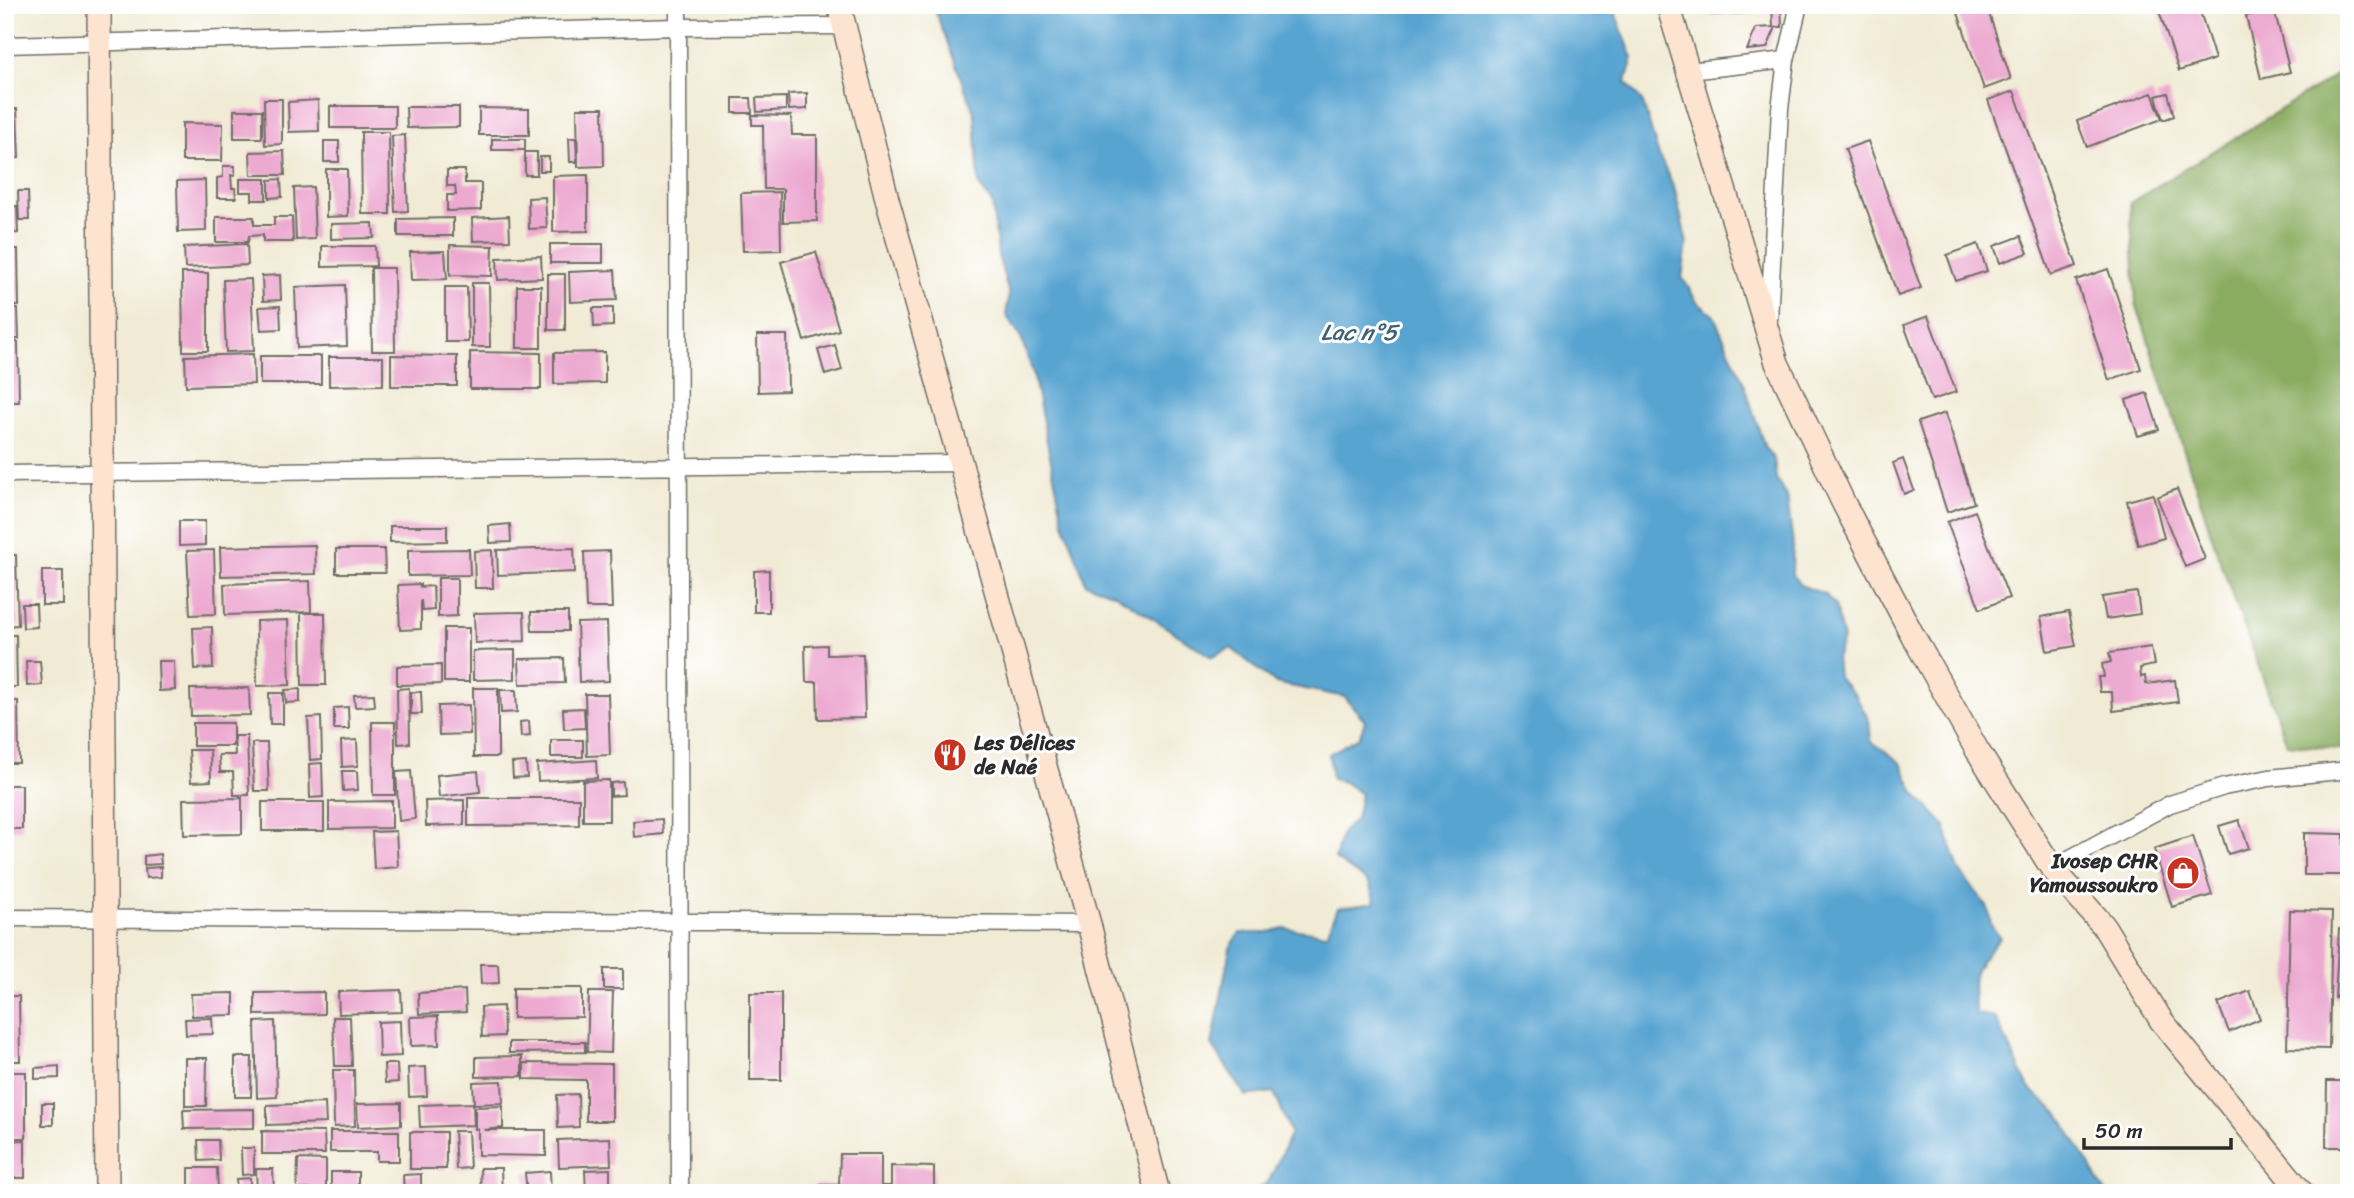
<svg xmlns="http://www.w3.org/2000/svg" width="2354" height="1198" viewBox="0 0 2354 1198" font-family="Sriracha,sans-serif">
<style>
.forest{fill:#8aac61;stroke:#5a6c46;stroke-width:2}
.water{fill:#58a4d1;stroke:#42687e;stroke-width:2}
.building{fill:#edaad1}
.lines{fill:none;stroke-linecap:round;stroke-linejoin:round}
.street-casing{stroke:#706e66;stroke-width:19}
.secondary-casing{stroke:#706e66;stroke-width:26}
.street{stroke:#fff;stroke-width:16}
.secondary{stroke:#fde4d1;stroke-width:23}
.labels{text-anchor:middle;dominant-baseline:central;stroke-width:6;stroke-linejoin:round;paint-order:stroke}
.poi-label{font-size:21px;font-weight:bold;fill:#2b2b2b;stroke:#fff;text-anchor:start}
.water-label{font-size:23px;font-style:italic;fill:#3f6176;stroke:#fff}
</style>
<rect width="100%" height="100%" fill="#fff"/>
<filter id="ink" filterUnits="userSpaceOnUse"><feTurbulence type="fractalNoise" baseFrequency=".0143" numOctaves="2"/><feDisplacementMap in="SourceGraphic" scale="14" xChannelSelector="R" yChannelSelector="G"/><feConvolveMatrix kernelMatrix="1 2 1 2 8 2 1 2 1" color-interpolation-filters="sRGB"/></filter>
<filter id="wash" filterUnits="userSpaceOnUse"><feTurbulence type="fractalNoise" baseFrequency=".00686" numOctaves="4" result="noise"/><feDisplacementMap in="SourceGraphic" scale="28" xChannelSelector="R" yChannelSelector="G"/><feGaussianBlur stdDeviation="1.57" result="paint"/><feColorMatrix in="noise" values="0 0 0 0 0 0 0 0 0 0 0 0 0 0 0 0 0 1.4 0 .05"/><feComposite in="paint" operator="in"/></filter>
<g filter="url(#wash)">
<rect width="100%" height="100%" fill="#f1ebd5"/>
<path class="forest" d="M2349 67V750L2287 744 2220 561 2136 303 2130 203Z"/>
<path class="water" d="M933 5H1614L1617 18 1633 58 1626 82 1643 103 1659 156 1675 190 1687 244 1682 277 1697 302 1714 316 1744 383 1765 448 1774 459 1776 479 1787 496 1793 544 1792 574 1800 585 1825 594 1835 606 1843 639 1836 659 1838 677 1856 696 1869 720 1871 741 1901 763 1915 793 1945 826 1959 870 1988 908 1991 925 2000 938C1973 971 1969 970 1976 1014L1995 1017 2029 1088 2059 1114 2106 1193H1253L1269 1181 1291 1133 1274 1092 1246 1096 1212 1045 1230 948 1240 933H1266L1283 928 1327 934 1338 908 1375 903 1369 883 1335 859 1342 832 1356 819 1361 794 1344 782 1332 779 1329 754 1359 737 1365 721 1345 697 1275 683 1231 648 1212 657 1115 594 1086 584 1063 520 1033 373 1021 338 1006 315 1009 294 998 255 992 203 979 185 975 115Z"/>
<g id="blocks">
<path class="building" d="M1710 5H1749L1750 13 1710 15Z
M1772 5H1781L1782 27H1776L1767 48 1747 50 1756 28 1773 27Z
M1960 5H1986L2011 79 1984 89 1956 7Z
M2157 5H2198L2215 59 2179 71Z
M2274 9 2290 72 2261 79 2246 16Z
M2014 91 2077 266 2051 275 1988 100Z
M807 93V109L789 110 788 94Z
M2152 93 2162 119 2087 147 2077 121Z
M2168 93 2174 116 2163 120 2156 96Z
M786 97V110L757 112 756 98Z
M733 98H751L752 113H733Z
M264 99H282V144L265 145Z
M318 100 319 131 289 132 288 102Z
M330 106H395V128H330Z
M406 107H459V127L407 128Z
M479 108 529 109V135H479Z
M577 108H603L604 166 578 167Z
M5 109H17L19 158 5 159Z
M234 110H262V138H234Z
M752 115 791 116 792 135H817V221L783 222V189H764L763 125H752Z
M182 123 223 124 222 161H182Z
M361 132H389L390 214H362Z
M405 135 408 211 395 212 392 136Z
M569 138H576L577 162H570Z
M492 139H525V150H492Z
M324 141H339V162H324Z
M1868 141 1921 288 1898 296 1845 149Z
M284 151 285 175H251L250 152Z
M525 152H537V175H525Z
M540 157H549V171H540Z
M223 166H235V176L231 175 232 188H235L236 198H217V178L223 177Z
M326 169H347L348 216 326 217Z
M447 170H465V183H481V210L447 211V195H456L455 186H447Z
M588 175V231L553 232V176Z
M240 179H266V200H252V192H240Z
M281 179 282 197 269 198V180Z
M205 180 206 231 178 232 177 181Z
M313 187 315 239 296 240 294 188Z
M18 191H28L29 220H19Z
M780 192 781 250 743 251 741 193Z
M545 197 547 228 529 229 528 198Z
M5 206H17L18 233 5 234Z
M509 216 510 240 473 241 472 218Z
M216 217H254V225H274V217H292L293 242H263V235L249 236 248 242H216Z
M453 218V236H398V219Z
M373 223 374 238 331 239V224Z
M2021 236 2028 253 2000 263 1994 246Z
M247 244 248 265 185 268 184 247Z
M550 244H603V263H550Z
M1978 244 1987 271 1956 281 1947 255Z
M450 245 493 246 492 276 450 275Z
M322 246H375L376 266 322 267Z
M5 249H18L19 306H5Z
M445 251 447 279 411 280 410 252Z
M816 252 839 330 804 341 781 262Z
M541 256 542 278 498 280 497 258Z
M371 268H394L395 351H372Z
M2108 269 2141 369 2109 380 2076 280Z
M615 270 617 300 570 302 569 272Z
M182 273H208V351H183Z
M548 274H565V330H548Z
M280 275 281 300 263 301 262 276Z
M251 279 254 351 226 352 223 280Z
M472 283H489L490 347H472Z
M345 285 347 346 297 348 295 287Z
M517 286H541V348H517Z
M445 287H467L468 342H445Z
M280 306 281 329 261 330 259 307Z
M593 308H613V326L594 327Z
M5 309H18L19 339H5Z
M1928 316 1956 392 1932 400 1904 325Z
M757 335H787L788 391 758 392Z
M5 342H18L19 402H5Z
M835 345 842 370 825 375 818 350Z
M470 352 541 353V389H470Z
M605 352V383L554 384V353Z
M253 354 254 384 186 386 185 356Z
M391 355 457 356V386H391Z
M260 356H321V384H260Z
M329 357H383V385L329 386Z
M2147 393 2159 430 2138 436 2126 400Z
M1945 413 1974 503 1947 512 1918 422Z
M1903 459 1914 490 1904 494 1893 463Z
M2177 489 2205 559 2185 567 2157 497Z
M2153 494 2164 538 2138 545 2127 501Z
M1975 511 2009 598 1980 609 1947 522Z
M179 521H205V545L179 546Z
M510 524 511 542 490 543 489 526Z
M390 526H447V541L390 542Z
M315 545 316 574 221 576 220 547Z
M574 548 575 572 498 575 497 550Z
M336 549H384L385 573H336Z
M469 549 470 575 408 576V550Z
M214 550 216 614 190 615 187 551Z
M492 550 493 588H475L474 551Z
M610 551 612 608H586L584 552Z
M5 555H16L18 625 5 626Z
M769 570V612H754V571Z
M42 571H63V605H42Z
M438 578H457V616L438 617Z
M310 581 311 612 225 615 224 584Z
M420 584V587L433 586 434 610 422 611 421 600V629L400 630 398 585Z
M2137 592 2140 614 2106 619 2102 597Z
M22 604H36L37 627 23 628Z
M524 612 525 641 475 643 474 613Z
M531 612H568V631H532Z
M2069 612 2076 646 2047 651 2041 617Z
M301 613H325L326 685H302Z
M288 620 290 685 257 686 256 621Z
M607 622 609 681 579 682 577 623Z
M212 627 213 668 195 669 193 628Z
M444 628H469V682H444Z
M5 635H16L17 687H5Z
M827 645V655L863 654 865 718 818 719 817 682H806L805 646Z
M2151 647 2154 665 2140 668 2141 677 2145 676 2146 684 2175 680 2178 702 2113 711 2112 692H2100L2098 677H2104L2102 664 2111 662 2109 653Z
M515 650V679L473 680V651Z
M564 658 565 683 520 684 519 659Z
M26 661H40L42 685 27 686Z
M158 661H174L175 690 159 691Z
M441 665V684L397 685V666Z
M249 688 250 715 191 716 190 689Z
M409 688 410 743 398 744 397 689Z
M473 688H498V757H474Z
M300 689V702L286 703 285 690Z
M500 690H516L517 712 501 713Z
M411 692H421L422 714H411Z
M269 693H283V724H270Z
M374 694 375 706 355 707 354 695Z
M585 694H608L610 755 587 756Z
M5 701H18L19 763H5Z
M469 705 470 734 439 735 438 706Z
M348 707 349 729H334V708Z
M584 708 585 728 564 729 563 709Z
M321 717 322 759 310 760 308 718Z
M529 721 530 736 521 737 520 722Z
M372 722H395V795H373Z
M193 723H233V746H193Z
M234 736H247L249 795H234L233 772H220L219 755H235Z
M357 740 358 766 342 767 341 741Z
M551 740H583V757H551Z
M252 743H267L269 791H254Z
M189 750H210L211 781 191 782Z
M596 760 597 778 538 781 537 764Z
M526 762 527 777 513 778 512 763Z
M322 763 323 797 310 798 309 764Z
M342 771H357L358 790 343 791Z
M411 771 415 819 399 821 396 772Z
M478 771 480 792 439 797 437 775Z
M609 780V821H583V781Z
M623 782 624 795 611 796V783Z
M5 785H22V829H5Z
M242 798V834L184 835 183 799Z
M468 798H579V825L468 826Z
M464 800V825L426 826 425 801Z
M392 801V828L329 829V802Z
M262 802H324V831H262Z
M662 819 663 834 634 837 633 821Z
M2239 820 2249 848 2228 854 2219 826Z
M396 831 398 867 374 869 372 832Z
M2304 833 2344 834 2343 875H2304Z
M2193 836 2212 895 2172 907 2154 849Z
M160 854 161 864 144 865V856Z
M161 867V877L146 878 145 868Z
M2290 910 2332 911 2329 1049 2287 1048Z
M2339 929 2349 930V999L2335 998Z
M480 964H498L499 983 481 984Z
M604 969H623V989H604Z
M513 988H582V1017L513 1018Z
M401 990 402 1012 339 1014 338 992Z
M465 990 466 1012 419 1014 418 993Z
M2250 991 2260 1019 2229 1032 2218 1003Z
M324 992V1014L255 1015V993Z
M589 992H613L611 1053 587 1052Z
M234 993V1015L192 1016 191 994Z
M750 993H781V1080H750Z
M5 996H19L20 1061H5Z
M503 1006 504 1036 482 1037 481 1007Z
M438 1016 439 1045 411 1046 410 1017Z
M333 1017H350L352 1066H335Z
M212 1018 213 1034 186 1035 185 1019Z
M275 1021 277 1097 257 1098 255 1022Z
M400 1021 401 1056 379 1057 378 1022Z
M509 1042H585V1052L509 1053Z
M522 1056V1076L476 1077V1057Z
M235 1057H252L251 1097H235Z
M185 1058H207L206 1106H185Z
M524 1063 612 1064V1121H586V1080L524 1079Z
M384 1064H397L398 1082 385 1083Z
M59 1066V1078L35 1079V1068Z
M426 1067 427 1096 409 1097 408 1068Z
M333 1070H354L355 1126 334 1127Z
M5 1072H26V1138H5Z
M502 1081 503 1103 474 1104 473 1082Z
M2327 1081H2349V1147H2326Z
M578 1094 579 1127 558 1128 557 1095Z
M42 1103H53V1125H42Z
M325 1103 326 1123 267 1125V1105Z
M401 1103V1125L358 1127 357 1104Z
M473 1103 474 1125 420 1127 419 1105Z
M503 1106V1128L484 1130H546V1156L478 1155V1129H475V1107Z
M254 1109V1128L184 1129 183 1110Z
M262 1131 324 1132 325 1154H262Z
M330 1131H399V1161H377V1152H330Z
M454 1131H468L470 1168 456 1169Z
M410 1132H446V1169H410Z
M610 1138 611 1165 559 1167 558 1140Z
M25 1140V1178H5V1141Z
M198 1140H218L219 1160 199 1161Z
M241 1148H254V1174L242 1175Z
M840 1154H881V1186H891V1166L934 1167V1193H816V1185H839Z
M298 1159 326 1160V1190L297 1189Z
M189 1168H217L218 1193H189Z
M480 1168H501L502 1193H481Z
M256 1169H273L274 1193H257Z
M610 1169V1193H586L585 1170Z
M550 1171 551 1193H527L525 1173Z
M331 1172H358V1193H331Z
M421 1174V1193H404L403 1175Z
M250 1178V1193H237L236 1179Z"/>
</g>
</g>
<g filter="url(#ink)">
<use href="#blocks" fill-opacity="0" stroke="#706e66" stroke-width="2"/>
<g class="lines">
<defs>
<path id="street" d="M678 5 680 1193
M5 45 678 27 845 26
M1689 71 1786 60
M1769 320 1780 109 1786 60 1799 5
M5 474 962 463
M2052 868 2170 804 2224 787 2269 778 2349 770
M5 918 1089 924"/>
<path id="secondary" d="M99 5 107 1193
M839 5 887 199 1089 924 1158 1193
M1668 5 1777 363 1844 504 1913 636 1977 750 2052 868 2103 925 2161 1020 2302 1193"/>
</defs>
<use href="#street" class="street-casing"/>
<use href="#secondary" class="secondary-casing"/>
<use href="#street" class="street"/>
<use href="#secondary" class="secondary"/>
</g>
</g>
<defs>
<symbol id="restaurant-disc" viewBox="-11 -11 22 22"><circle r="9.5" fill="#c8321e" stroke="#fff"/><path d="M-5-6h1v4h1v-4h1v4h1v-4h1v5L-1.5 .5V6h-2V.5L-5-1ZM5-6V6H3V1.5H1.5Q1.5-4 5-6Z" fill="#fff"/></symbol>
<symbol id="shop-disc" viewBox="-11 -11 22 22"><circle r="9.5" fill="#c8321e" stroke="#fff"/><path d="M-5-2.5h2.3a2.7 3.5 0 0 1 5.4 0H5L5.5 6h-11ZM-1.5-2.5h3a1.5 2.3 0 0 0-3 0Z" fill="#fff"/></symbol>
</defs>
<g fill-rule="evenodd">
<use href="#restaurant-disc" x="931" y="736" width="38" height="38"/>
<use href="#shop-disc" x="2164" y="854" width="38" height="38"/>
</g>
<g class="labels">
<g class="poi-label">
<text x="974" y="743">Les Délices<tspan x="974" dy="24">de Naé</tspan></text>
<text x="2158" y="861" text-anchor="end">Ivosep CHR<tspan x="2158" dy="24">Yamoussoukro</tspan></text>
</g>
<g class="water-label">
<text x="1359" y="332">Lac n°5</text>
</g>
</g>
<rect width="2354" height="1198" fill="none" stroke="#fff" stroke-width="28"/>
<path d="M2084 1138v10h147v-10" fill="none" stroke="#2b2b2b" stroke-width="3.5"/>
<text x="2095" y="1138" font-size="21" fill="#2b2b2b" stroke="#ffffff" stroke-width="5" paint-order="stroke">50 m</text>
</svg>
